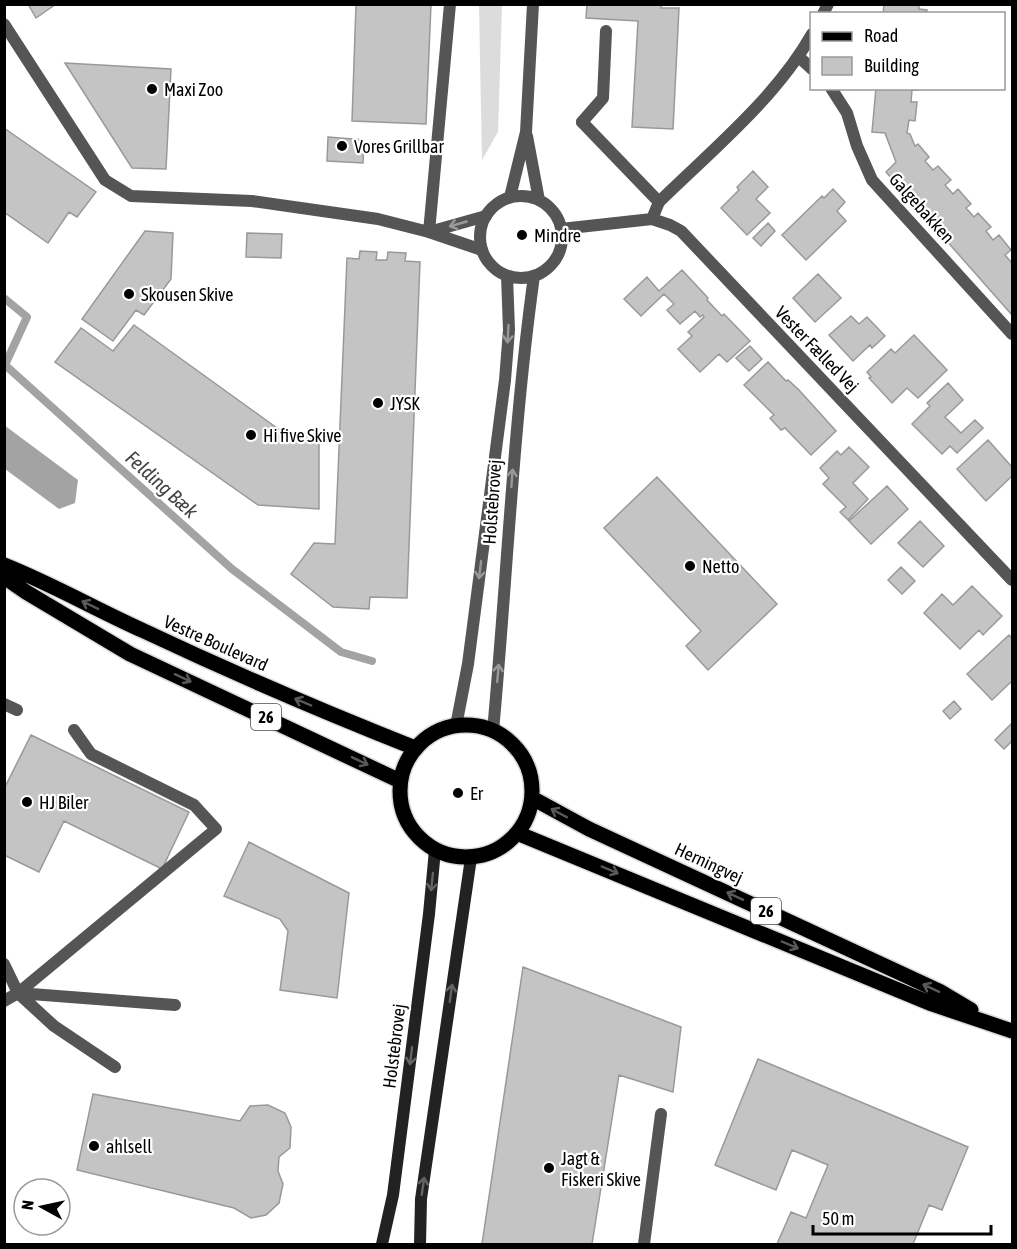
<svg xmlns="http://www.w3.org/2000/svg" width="1017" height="1249" viewBox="0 0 1017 1249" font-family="'Asap Condensed',sans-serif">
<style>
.green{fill:#dcdcdc}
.water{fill:#a3a3a3}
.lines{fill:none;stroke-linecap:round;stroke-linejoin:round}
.stream{stroke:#a3a3a3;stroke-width:8}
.building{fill:#c4c4c4;stroke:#999;stroke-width:1.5}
.primary-casing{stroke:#dbdbdb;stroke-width:18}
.service{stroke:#555;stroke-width:12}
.minor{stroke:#555;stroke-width:12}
.tertiary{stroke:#555;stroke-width:12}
.secondary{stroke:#222;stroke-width:12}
.primary{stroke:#000;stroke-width:15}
.oneway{stroke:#999}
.oneway2{stroke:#595959}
.oneway3{stroke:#646464}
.poi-dot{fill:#000;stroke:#fff;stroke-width:2}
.labels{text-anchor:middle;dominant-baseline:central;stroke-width:4.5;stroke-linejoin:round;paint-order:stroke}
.shield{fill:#fff;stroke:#4c4c4c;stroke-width:1.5}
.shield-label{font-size:16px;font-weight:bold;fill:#000}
.poi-label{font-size:18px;fill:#000;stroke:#fff;text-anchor:start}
.street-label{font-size:18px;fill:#000;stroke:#fff}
.water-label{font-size:20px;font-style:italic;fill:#444;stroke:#fff}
</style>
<rect width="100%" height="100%" fill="#fff"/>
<path class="green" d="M479 5H502L498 132 482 160Z"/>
<path class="water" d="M4 425 78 480 75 503 59 509 5 469Z"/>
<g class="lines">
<path class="stream" d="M4 298 27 317 5 365 232 569 341 652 372 661"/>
</g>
<path class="building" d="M28 4H56L36 18Z
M356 4H431L426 124 352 121Z
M587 4H662L661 8H679L673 129 632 127 638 21 586 18Z
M884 4H919V9L927 10 926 14H883Z
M65 63 171 69 166 169 132 168Z
M876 88H918V90H912L911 102H917L915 121 909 120 907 133 910 134 915 146 918 144 929 157 925 161 933 170 938 166 951 180 945 185 953 194 958 189 971 204 966 208 974 217 978 213 991 227 986 231 993 240 999 235 1011 250 1005 255 1012 263V315L886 172 896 162 885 133 872 132Z
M4 128 96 192 77 217 69 212 48 243 4 212Z
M328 137 364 140 363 163 327 161Z
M753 171 768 187 756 199 770 213 747 235 721 208 739 190 737 187Z
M833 189 845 202 837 211 846 221 806 260 782 235 822 196 824 198Z
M768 223 775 231 761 246 753 238Z
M145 231 173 233 171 279 144 315 136 310 113 341 82 319Z
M247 233 282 234 281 258 246 257Z
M360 251 377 252 376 260H387L388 252 406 253 405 261 420 262 407 598 370 597 369 609 333 607 291 574 314 543 335 544 347 258 359 259Z
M682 270 708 298 707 300 722 316 724 314 750 341 727 362 719 354 700 372 678 349 692 336 688 332 704 317 703 315 700 317 695 311 680 324 667 310 674 304 664 294 641 316 624 299 647 277 659 291Z
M818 274 841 298 815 322 793 298Z
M851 316 859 324 867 317 885 336 872 348 870 345 853 361 829 335Z
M134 325 284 433 319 434V509L258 505 55 362 81 328 113 351Z
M914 335 947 370 918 398 907 388 892 403 869 378 871 377 867 372 891 349 895 353Z
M750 346 762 359 749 371 736 358Z
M768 362 786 381 788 380 799 390 836 431 811 455 785 428 781 430 770 418 774 415 744 385Z
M948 383 963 400 945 417 961 433 975 420 983 428 957 453 950 446 942 454 912 424 930 406 927 403Z
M988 440 1012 467V476L986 501 957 469Z
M849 447 869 467 853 483 868 499 848 520 840 512 846 507 823 484 829 478 820 468 837 451 841 455Z
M657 477 777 604 708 670 686 646 701 631 604 528Z
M887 486 908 509 871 544 849 521Z
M920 521 944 546 923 567 898 543Z
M901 567 915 581 902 594 888 580Z
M972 586 1002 616 983 635 979 630 960 649 924 613 942 594 953 605Z
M1009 635 1012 638V681L992 700 967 674Z
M954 701 961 709 950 719 943 711Z
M1012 723V741L1004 749 995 740Z
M31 735 189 812 162 869 64 821 39 872 4 855V789Z
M249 842 349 893 337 998 280 990 288 931 280 919 224 896Z
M523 967 681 1027 673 1092 619 1075 592 1244H482Z
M758 1059 968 1147 942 1210 929 1205 913 1244H777L791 1212 806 1218 828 1165 792 1150 776 1190 715 1165Z
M93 1094 240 1121 250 1106 268 1105 285 1113 291 1127 290 1148 279 1157 278 1171 283 1184 279 1203 266 1215 251 1218 234 1208 77 1170Z"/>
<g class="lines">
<defs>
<path id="primary" d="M4 565C52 584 97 610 144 631 233 673 324 712 415 748
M4 577 26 592 130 654 400 781
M400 791a66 66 0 1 1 132 0a66 66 0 1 1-132 0Z
M532 798 589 829 939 991 971 1010
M517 833 932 1004 1012 1031"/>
</defs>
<use href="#primary" class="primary-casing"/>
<path class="service" d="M4 24 105 180 131 196 252 201 378 219 429 232 450 4
M582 122 603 98 606 31
M4 704 17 710
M18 993 216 829 194 805 91 754 74 730
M115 1067 54 1026 18 993 175 1005
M644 1244 661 1114"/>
<path class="minor" d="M823 14 828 4
M799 57 812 69
M831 88 847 113 857 146 872 180 1012 334
M582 122 659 202
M652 219 659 202C711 151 776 98 812 34
M561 229 652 219 670 225 681 231 1012 580
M429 232 486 216
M429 232 482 250
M4 964 18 993 4 1001"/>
<path class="tertiary" d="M527 136 539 200
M480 237a41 41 0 1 1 82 0a41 41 0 1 1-82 0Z
M510 197 526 132 533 4
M456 726 468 664 505 380 509 330 507 276
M493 731C507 579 513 427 534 276"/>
<path class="secondary" d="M382 1244 393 1195 429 914 435 850
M420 1244 421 1199 471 858"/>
<use href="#primary" class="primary"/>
</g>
<defs><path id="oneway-shaft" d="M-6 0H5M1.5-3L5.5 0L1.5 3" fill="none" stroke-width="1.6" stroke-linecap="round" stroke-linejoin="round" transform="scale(1.5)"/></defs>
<g class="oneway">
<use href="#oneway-shaft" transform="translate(458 224) rotate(164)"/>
<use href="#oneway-shaft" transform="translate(508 334) rotate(93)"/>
<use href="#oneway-shaft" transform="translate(512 478) rotate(-86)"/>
<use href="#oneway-shaft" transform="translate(480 570) rotate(97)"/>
<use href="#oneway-shaft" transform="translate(498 673) rotate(-85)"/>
</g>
<g class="oneway2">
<use href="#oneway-shaft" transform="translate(90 605) rotate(-154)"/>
<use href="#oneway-shaft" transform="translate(183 678) rotate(25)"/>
<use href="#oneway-shaft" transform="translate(303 702) rotate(-157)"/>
<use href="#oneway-shaft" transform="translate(360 761) rotate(26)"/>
<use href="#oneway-shaft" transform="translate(559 813) rotate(-152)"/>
<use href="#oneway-shaft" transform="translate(610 870) rotate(23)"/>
<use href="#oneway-shaft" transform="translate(735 896) rotate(-155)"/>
<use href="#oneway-shaft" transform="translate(790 945) rotate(23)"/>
<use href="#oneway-shaft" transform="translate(931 988) rotate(-155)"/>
</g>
<g class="oneway3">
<use href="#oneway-shaft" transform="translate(432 882) rotate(96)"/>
<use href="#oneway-shaft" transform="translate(451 993) rotate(-82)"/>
<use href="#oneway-shaft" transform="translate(411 1056) rotate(97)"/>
<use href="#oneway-shaft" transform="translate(423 1186) rotate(-82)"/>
</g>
<g class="poi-dot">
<circle cx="152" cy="89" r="6"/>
<circle cx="342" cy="146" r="6"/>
<circle cx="522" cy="235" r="6"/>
<circle cx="129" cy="294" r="6"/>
<circle cx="378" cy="403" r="6"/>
<circle cx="251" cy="435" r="6"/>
<circle cx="690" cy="566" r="6"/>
<circle cx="458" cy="793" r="6"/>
<circle cx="27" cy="802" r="6"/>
<circle cx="94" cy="1146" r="6"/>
<circle cx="549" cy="1168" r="6"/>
</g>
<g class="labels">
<g class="shield">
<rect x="251" y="704" width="30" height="26" rx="4.5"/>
<rect x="751" y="898" width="30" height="26" rx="4.5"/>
</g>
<g class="shield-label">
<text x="266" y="717">26</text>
<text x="766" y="911">26</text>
</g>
<g class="poi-label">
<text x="164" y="89">Maxi Zoo</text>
<text x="354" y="146">Vores Grillbar</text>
<text x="534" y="235">Mindre</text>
<text x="141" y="294">Skousen Skive</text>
<text x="390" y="403">JYSK</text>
<text x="263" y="435">Hi five Skive</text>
<text x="702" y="566">Netto</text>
<text x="470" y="793">Er</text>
<text x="39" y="802">HJ Biler</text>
<text x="106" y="1146">ahlsell</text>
<text x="561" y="1158">Jagt &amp;<tspan x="561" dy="21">Fiskeri Skive</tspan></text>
</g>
<g class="street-label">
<text transform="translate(922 208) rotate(48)">Galgebakken</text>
<text transform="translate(817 349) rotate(46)">Vester Fælled Vej</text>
<text transform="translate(492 502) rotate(-86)">Holstebrovej</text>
<text transform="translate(216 643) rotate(24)">Vestre Boulevard</text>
<text transform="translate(709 863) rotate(25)">Herningvej</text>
<text transform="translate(394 1046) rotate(-83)">Holstebrovej</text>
</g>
<g class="water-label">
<text transform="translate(162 484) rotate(42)">Felding Bæk</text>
</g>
</g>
<rect width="1017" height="1249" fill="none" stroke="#000000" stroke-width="12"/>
<rect x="810" y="12" width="195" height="78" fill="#ffffff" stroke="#999999" stroke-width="1.5"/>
<rect x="822" y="32" width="30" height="9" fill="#000000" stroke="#999999" stroke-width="1.5"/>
<text x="864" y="42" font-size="18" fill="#000000">Road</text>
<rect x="822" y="57" width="30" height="18" fill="#c4c4c4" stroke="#999999" stroke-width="1.5"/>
<text x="864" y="72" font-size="18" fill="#000000">Building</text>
<g transform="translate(42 1207) rotate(278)"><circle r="28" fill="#ffffff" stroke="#999999" stroke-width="1.5"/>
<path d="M0-4.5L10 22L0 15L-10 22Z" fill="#000000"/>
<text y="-9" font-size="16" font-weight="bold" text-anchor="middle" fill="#000000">N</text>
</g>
<path d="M813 1225v9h178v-9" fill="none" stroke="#000000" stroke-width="3"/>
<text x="822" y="1225" font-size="18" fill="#000000" stroke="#ffffff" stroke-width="4.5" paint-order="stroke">50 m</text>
</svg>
